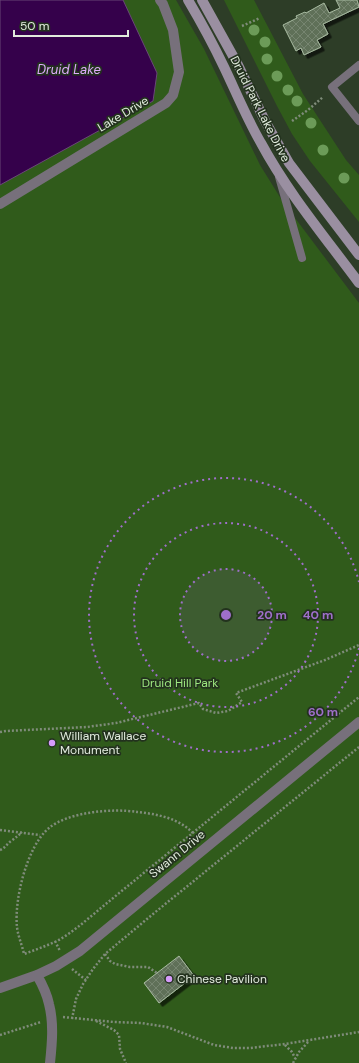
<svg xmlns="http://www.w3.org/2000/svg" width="359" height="1063" viewBox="0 0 359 1063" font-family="'DM Sans',sans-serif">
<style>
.park{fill:#305b1b}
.water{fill:#35014b;stroke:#694777}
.building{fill:url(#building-cross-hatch);stroke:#a8bba1;filter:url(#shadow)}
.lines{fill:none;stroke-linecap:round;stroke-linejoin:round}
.path{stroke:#7f8c7a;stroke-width:2.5;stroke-dasharray:2 2;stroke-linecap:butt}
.service{stroke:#77707b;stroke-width:8}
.pedestrian{stroke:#77707b;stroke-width:10}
.minor{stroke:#77707b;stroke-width:10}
.secondary{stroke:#9a8fa1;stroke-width:10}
.tree{fill:#6c9b58}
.ring{fill:none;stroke:#9f6fca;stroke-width:2;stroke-dasharray:2 4}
.poi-dot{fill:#d69bfa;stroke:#23321e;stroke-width:1.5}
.labels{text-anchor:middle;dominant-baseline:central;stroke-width:3.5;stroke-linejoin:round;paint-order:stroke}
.street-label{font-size:12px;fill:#e1ebdd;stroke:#23321e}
.park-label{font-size:12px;fill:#9fe881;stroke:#23321e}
.poi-label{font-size:12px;fill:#e1ebdd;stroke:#23321e;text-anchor:start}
.water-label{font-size:13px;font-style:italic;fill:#dfacfd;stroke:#23321e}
.centre{fill:#9f6fca;stroke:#23321e;stroke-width:2}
.ring-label{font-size:12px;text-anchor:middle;font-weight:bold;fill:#9f6fca;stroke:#23321e;stroke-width:3.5;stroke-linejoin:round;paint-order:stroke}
</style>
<defs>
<pattern id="building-cross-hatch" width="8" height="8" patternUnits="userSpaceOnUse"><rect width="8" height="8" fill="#5f7059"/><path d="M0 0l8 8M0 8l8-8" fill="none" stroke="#768570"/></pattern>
<filter id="shadow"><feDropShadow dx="3.5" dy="3.5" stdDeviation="0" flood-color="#0009"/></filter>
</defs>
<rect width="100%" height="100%" fill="#2d3d27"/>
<path class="park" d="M0 0H176L204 49 260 165 283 202 359 303V1063H0Z
M224 0H254L303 94 346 160 359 175V222L310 161 292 134 277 106Z"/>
<path class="water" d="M0 0H123L157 73 153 101 0 185Z"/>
<path class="building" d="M336 0H357L359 7 323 24 328 34 317 40 321 47 304 55 301 48 296 51 283 25 297 18 296 16 305 12 306 13 324 3 329 13 340 8Z
M179 956 194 976 159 1003 144 983Z"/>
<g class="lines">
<path class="path" d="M242 26 260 18
M292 121 308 110 323 97
M0 732 6 731 87 727 116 723 199 703 203 709 216 713 228 711 242 702 236 693 325 660 359 645
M0 830 40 835
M193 833C178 818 157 814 137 812 113 808 68 812 49 828 27 846 14 900 17 927 18 936 22 945 24 954 35 950 46 946 57 941 75 931 91 916 107 903L359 697
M0 850C5 848 7 844 11 841 15 838 18 836 22 832
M55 941 60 951
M105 954 110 961 115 964 130 967H148L157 973
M72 969 86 980
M63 1017 114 1022 141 1023 167 1027 214 1045 233 1048H250L285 1044 359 1032
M72 1019 76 999 83 984 93 969 105 954 153 914 359 747
M96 1021 114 1030 119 1035 120 1049 126 1063
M0 1035 41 1022
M285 1045 292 1052 295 1058
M293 1063 299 1052 309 1041"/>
<path class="service" d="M359 65 332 87 359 121
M279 177 302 258"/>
<path class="pedestrian" d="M0 204 166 103 173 95 179 72 173 30 163 4 160 0"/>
<path class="minor" d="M37 975C42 984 47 994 49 1004 54 1023 52 1044 50 1063
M0 988 37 975 56 966 80 951 359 722"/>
<path class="secondary" d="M188 0C201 22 213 44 224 67 236 92 247 119 261 143 288 193 325 237 359 283
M202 0 238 65 265 121 289 163 359 255"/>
</g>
<g class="tree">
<circle cx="254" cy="30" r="5.5"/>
<circle cx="265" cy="42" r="5.5"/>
<circle cx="267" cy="59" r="5.5"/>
<circle cx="277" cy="76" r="5.5"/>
<circle cx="288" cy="90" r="5.5"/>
<circle cx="297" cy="101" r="5.5"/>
<circle cx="311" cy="123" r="5.5"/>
<circle cx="323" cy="150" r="5.5"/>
<circle cx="344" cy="178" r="5.5"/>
</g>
<circle cx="226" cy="615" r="46" fill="#9f6fca" fill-opacity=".12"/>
<g class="ring">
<circle cx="226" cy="615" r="46"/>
<circle cx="226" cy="615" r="92"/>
<path d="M359 648A137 137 0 1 1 359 582"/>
</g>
<g class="poi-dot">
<circle cx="52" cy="743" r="4"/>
<circle cx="169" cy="979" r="4"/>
</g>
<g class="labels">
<g class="street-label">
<text transform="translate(260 109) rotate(63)">Druid Park Lake Drive</text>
<text transform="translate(123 114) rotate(-31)">Lake Drive</text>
<text transform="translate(177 854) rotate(-39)">Swann Drive</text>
</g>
<g class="park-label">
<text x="180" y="683">Druid Hill Park</text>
</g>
<g class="poi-label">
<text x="60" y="736">William Wallace<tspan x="60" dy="14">Monument</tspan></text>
<text x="177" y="979">Chinese Pavilion</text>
</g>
<g class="water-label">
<text x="69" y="69">Druid Lake</text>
</g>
</g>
<circle cx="226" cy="615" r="6" class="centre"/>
<g class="ring-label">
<text x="272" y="619">20 m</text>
<text x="318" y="619">40 m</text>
<text x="323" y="716">60 m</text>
</g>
<path d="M14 30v6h114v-6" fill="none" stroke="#e1ebdd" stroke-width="2"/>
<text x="20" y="30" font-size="12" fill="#e1ebdd" stroke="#23321e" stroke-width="3" paint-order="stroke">50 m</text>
</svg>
